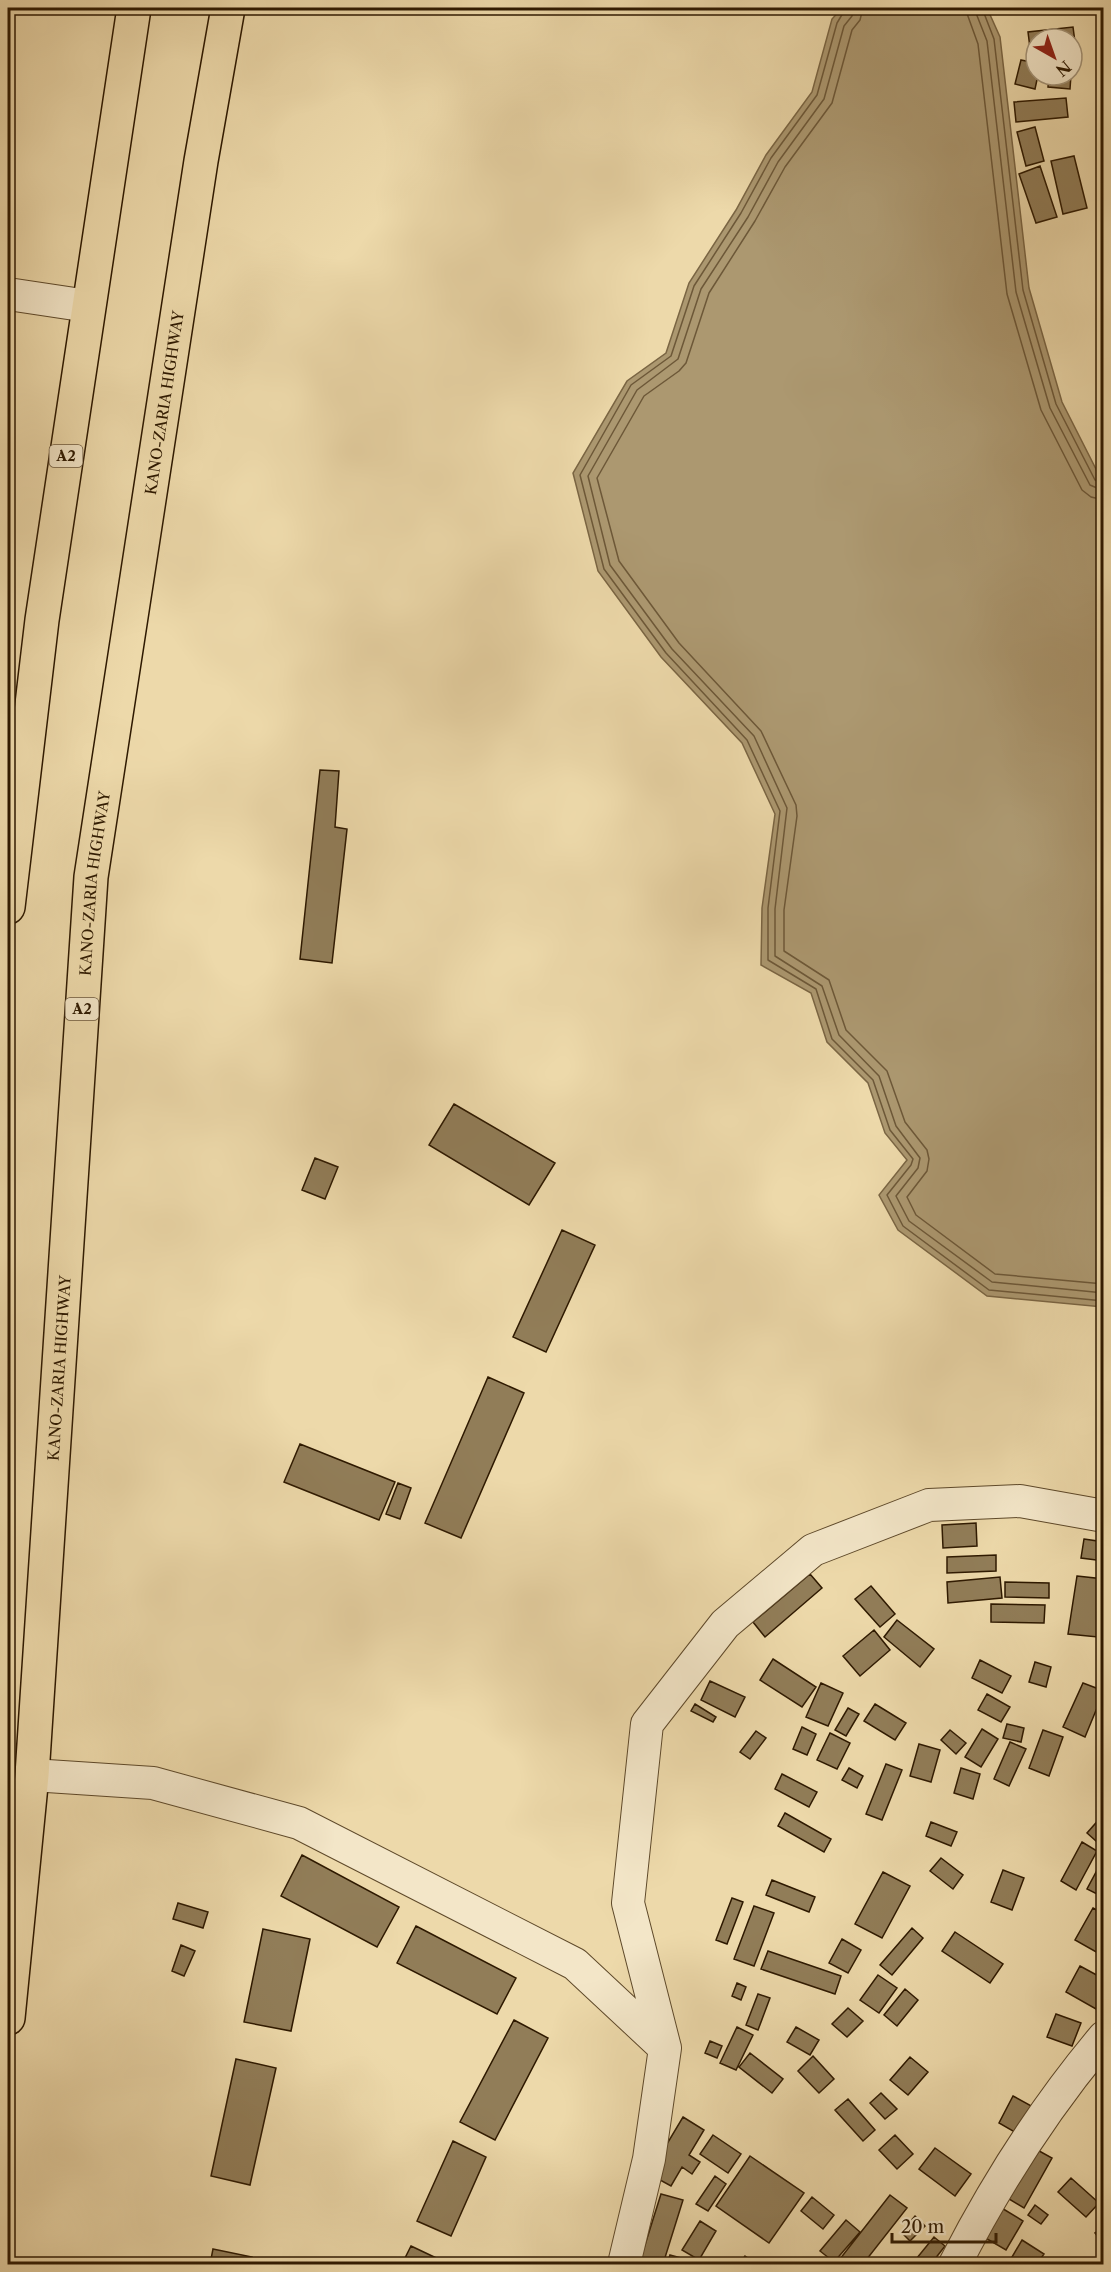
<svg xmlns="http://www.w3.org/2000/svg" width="1111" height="2272" viewBox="0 0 1111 2272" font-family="'Libre Caslon Text',serif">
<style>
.water{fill:#ac9870;stroke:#7a6543;stroke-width:1.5}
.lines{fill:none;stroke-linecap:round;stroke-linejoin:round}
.shore{stroke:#6d5838;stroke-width:1.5}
.building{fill:#917d58;stroke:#2e1900;stroke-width:1.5}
.minor-casing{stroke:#5e492a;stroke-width:34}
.trunk-casing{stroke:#2e1900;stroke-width:36}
.minor{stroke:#f3e6c8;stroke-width:32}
.trunk{stroke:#edd9aa;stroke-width:33}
.labels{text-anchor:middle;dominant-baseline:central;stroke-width:4.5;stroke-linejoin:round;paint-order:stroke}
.shield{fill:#f3e6c8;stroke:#69563c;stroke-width:1.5}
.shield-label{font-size:14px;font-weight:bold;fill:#2e1900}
.street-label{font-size:15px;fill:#2e1900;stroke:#f3e6c8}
</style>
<rect width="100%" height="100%" fill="#edd9aa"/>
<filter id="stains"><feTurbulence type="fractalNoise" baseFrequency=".00333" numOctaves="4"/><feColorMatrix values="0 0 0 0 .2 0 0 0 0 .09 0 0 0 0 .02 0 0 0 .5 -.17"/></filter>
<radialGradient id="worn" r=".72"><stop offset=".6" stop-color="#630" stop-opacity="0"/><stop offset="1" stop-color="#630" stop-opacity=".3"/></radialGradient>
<path class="water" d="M842 8H987L1000 37 1029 288 1062 402 1103 483V1307L987 1296 898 1230 879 1195 907 1160 885 1133 868 1083 827 1042 811 993 761 965 762 908 775 814 742 743 661 657 598 571 573 473 627 381 666 353 689 283 736 210 766 155 812 92 832 19Z"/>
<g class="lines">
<path class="shore" d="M846 8 837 23 817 95 771 158 741 213 694 286 671 356 631 385 580 475 604 569 666 653 747 740 780 811 768 908V960L816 989 832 1039 873 1080 890 1130 913 1159 911 1165 887 1195 903 1226 989 1290 1104 1301
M853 8 852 16 844 26 824 99 778 162 748 217 701 289 678 359 637 390 588 476 610 565 672 649 754 736 787 808 775 909V956L822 986 839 1035 879 1076 896 1126 920 1158 918 1168 896 1196 909 1221 992 1282 1104 1293
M863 8 860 20 852 30 832 103 785 167 755 221 709 293 686 363 679 371 644 396 597 478 619 561 679 643 761 731 796 805 797 816 784 910V951L829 980 846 1030 887 1071 905 1122 927 1150 929 1159 927 1171 907 1197 916 1215 995 1274 1104 1284
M965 8 978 44 1007 294 1041 410 1082 490 1091 497 1104 500
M974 8 987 41 1016 292 1050 408 1090 485 1104 491
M982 8 994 39 1023 290 1056 404 1095 480 1104 483"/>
</g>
<path class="building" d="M1073 27 1075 42 1072 43V39H1036V47L1030 48 1028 32Z
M1021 60 1036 63 1038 75 1035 89 1015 84Z
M1049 75H1071L1070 89 1048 87Z
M1066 98 1068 117 1016 122 1014 102Z
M1035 127 1044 161 1026 166 1017 132Z
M1074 156 1087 208 1063 214 1051 161Z
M1040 166 1057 217 1036 223 1019 174Z
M320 770 339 771 335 827 347 829 332 963 300 959Z
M454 1104 555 1163 529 1205 429 1145Z
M315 1158 338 1167 325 1199 302 1190Z
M562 1230 595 1245 546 1352 513 1337Z
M488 1377 524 1393 461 1538 425 1523Z
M300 1444 395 1482 379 1520 284 1482Z
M398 1483 411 1488 400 1519 386 1514Z
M976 1523 977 1546 943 1548 942 1525Z
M1084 1539 1104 1542V1561L1081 1558Z
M996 1555V1571L947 1573V1557Z
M810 1574 822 1588 765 1637 753 1622Z
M1077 1576 1104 1579 1098 1637 1068 1634Z
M1000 1577 1002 1598 948 1603 947 1582Z
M1005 1582 1049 1583V1598L1005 1597Z
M871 1586 895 1614 880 1627 855 1599Z
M991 1604 1045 1605 1044 1623 991 1622Z
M897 1620 934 1649 920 1667 884 1637Z
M874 1630 890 1650 860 1676 843 1656Z
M773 1659 816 1687 802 1707 760 1680Z
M980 1660 1011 1676 1002 1693 972 1678Z
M1035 1662 1051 1667 1046 1687 1029 1682Z
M710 1681 745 1697 735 1717 701 1700Z
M821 1683 843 1693 828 1726 806 1717Z
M1083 1683 1104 1691 1085 1737 1063 1727Z
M987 1694 1010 1707 1001 1722 978 1710Z
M695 1704 716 1717 713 1722 691 1711Z
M875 1704 906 1723 895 1740 864 1721Z
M848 1708 859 1714 846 1736 835 1730Z
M1007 1724 1024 1728 1021 1742 1003 1738Z
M802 1727 816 1734 807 1755 793 1749Z
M982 1729 998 1739 981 1767 965 1757Z
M950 1730 966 1743 956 1754 941 1740Z
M1043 1730 1063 1737 1049 1776 1029 1768Z
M756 1731 766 1738 750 1759 740 1752Z
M830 1733 850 1743 837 1769 817 1760Z
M1010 1742 1026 1749 1009 1786 994 1779Z
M919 1744 940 1750 931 1782 910 1776Z
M886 1764 902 1770 882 1820 866 1814Z
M849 1768 863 1776 857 1788 842 1780Z
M961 1768 980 1774 973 1799 954 1793Z
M782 1774 817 1792 809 1807 775 1789Z
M785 1813 831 1839 824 1852 778 1826Z
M1102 1816 1104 1817V1848L1087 1833Z
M931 1822 957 1832 951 1846 926 1836Z
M1082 1842 1097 1851 1076 1890 1061 1881Z
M302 1855 399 1907 377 1947 281 1896Z
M941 1858 963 1875 953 1889 930 1871Z
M1103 1859 1104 1897H1103L1087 1889Z
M1003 1870 1024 1878 1012 1910 991 1902Z
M883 1872 910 1886 882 1938 855 1924Z
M772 1880 815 1897 809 1912 766 1895Z
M732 1898 743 1902 727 1944 716 1940Z
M178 1903 208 1912 203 1928 173 1919Z
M754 1906 774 1913 754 1966 734 1959Z
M1093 1908 1104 1914V1943L1098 1953 1075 1940Z
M416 1926 516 1978 497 2014 397 1963Z
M912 1928 923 1938 892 1975 880 1965Z
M263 1929 310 1939 291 2031 244 2022Z
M955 1932 1003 1964 990 1983 942 1951Z
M842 1939 861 1950 848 1973 829 1963Z
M181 1945 195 1951 184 1976 172 1971Z
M768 1951 841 1976 835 1994 761 1969Z
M1080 1966 1104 1979V1997L1096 2009 1066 1992Z
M878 1975 897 1988 879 2013 860 2000Z
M737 1983 746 1987 741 2000 732 1996Z
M905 1989 918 2000 897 2026 884 2015Z
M758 1994 770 1998 758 2030 746 2025Z
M848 2008 863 2021 847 2037 832 2024Z
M1056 2014 1081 2023 1072 2046 1047 2037Z
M514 2020 548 2038 495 2140 460 2122Z
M737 2027 753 2035 736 2070 720 2063Z
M796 2027 819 2040 810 2055 787 2042Z
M710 2041 722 2046 717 2058 705 2053Z
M750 2053 783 2079 772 2093 739 2067Z
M813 2056 834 2079 819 2093 798 2071Z
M910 2057 928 2072 908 2095 890 2080Z
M236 2059 276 2068 250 2185 211 2176Z
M881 2093 897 2109 885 2119 870 2103Z
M1013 2096 1035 2108 1020 2135 999 2123Z
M848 2099 875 2130 863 2141 835 2110Z
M683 2117 704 2130 689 2155 700 2162 692 2174 682 2167 671 2186 649 2174Z
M713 2135 741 2154 728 2173 700 2154Z
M895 2135 913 2154 897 2169 879 2150Z
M453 2141 486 2157 451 2236 417 2221Z
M1032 2147 1052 2158 1024 2208 1004 2196Z
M935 2148 971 2174 955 2196 919 2169Z
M750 2156 804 2193 769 2243 716 2206Z
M715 2176 726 2184 708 2211 696 2204Z
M1071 2178 1099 2203 1086 2217 1058 2192Z
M661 2194 683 2200 663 2264H639Z
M890 2195 907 2208 863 2264H836Z
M812 2197 834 2215 823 2229 801 2211Z
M1035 2205 1048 2215 1041 2224 1028 2215Z
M1000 2207 1023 2221 1006 2250 982 2236Z
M915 2216 925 2226 910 2241 901 2232Z
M846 2220 860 2232 834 2262 820 2251Z
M700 2221 716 2231 699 2260 682 2250Z
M1104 2227V2240L1102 2242 1095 2233Z
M934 2237 945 2246 931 2264H912Z
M1022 2240 1044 2254 1037 2264H1025L1012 2257Z
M411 2246 449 2264H402Z
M213 2249 252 2257 250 2264H210Z
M670 2255 685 2259 684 2264H667Z
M745 2256 757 2264H739Z"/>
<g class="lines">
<defs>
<path id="minor" d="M8 294 88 306
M32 1775 153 1783 299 1823 575 1964 665 2048 649 2159 624 2264
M665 2048 628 1903 647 1724 725 1624 813 1550 929 1505 1020 1501 1104 1516
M955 2264C996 2184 1045 2107 1104 2037"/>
<g id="trunk">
<path d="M8 907 42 620 134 8"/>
<path id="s1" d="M8 2018 32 1775 91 877 201 161 228 8"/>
</g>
</defs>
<use href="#minor" class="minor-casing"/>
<use href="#trunk" class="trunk-casing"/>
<use href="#minor" class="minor"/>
<use href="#trunk" class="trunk"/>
</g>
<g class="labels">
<g class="shield">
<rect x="49.5" y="445" width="33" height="22" rx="4.5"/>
<rect x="65.5" y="998" width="33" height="22" rx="4.5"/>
</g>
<g class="shield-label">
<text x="66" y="456">A2</text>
<text x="82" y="1009">A2</text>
</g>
<g class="street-label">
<text stroke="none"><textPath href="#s1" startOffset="1624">KANO-ZARIA HIGHWAY</textPath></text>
<text stroke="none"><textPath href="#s1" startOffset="1138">KANO-ZARIA HIGHWAY</textPath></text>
<text stroke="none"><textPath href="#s1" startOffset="652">KANO-ZARIA HIGHWAY</textPath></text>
</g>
</g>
<rect width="1111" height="2272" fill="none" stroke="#edd9aa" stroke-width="30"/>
<rect x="9" y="9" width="1093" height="2254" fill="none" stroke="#2e1900" stroke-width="3"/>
<rect x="15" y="15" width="1081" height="2242" fill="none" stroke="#2e1900" stroke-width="1.5"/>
<g transform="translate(1054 57) rotate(140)"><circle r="28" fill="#f3e6c8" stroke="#a49478" stroke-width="1.5"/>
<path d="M0-4.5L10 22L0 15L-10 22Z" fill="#8f2418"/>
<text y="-9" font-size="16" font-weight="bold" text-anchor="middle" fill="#2e1900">N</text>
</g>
<path d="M892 2233v9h104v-9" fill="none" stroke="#2e1900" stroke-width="3"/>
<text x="901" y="2233" font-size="18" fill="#2e1900" stroke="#f3e6c8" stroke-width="4.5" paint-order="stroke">20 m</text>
<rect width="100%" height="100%" filter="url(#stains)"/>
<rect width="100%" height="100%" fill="url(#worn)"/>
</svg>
